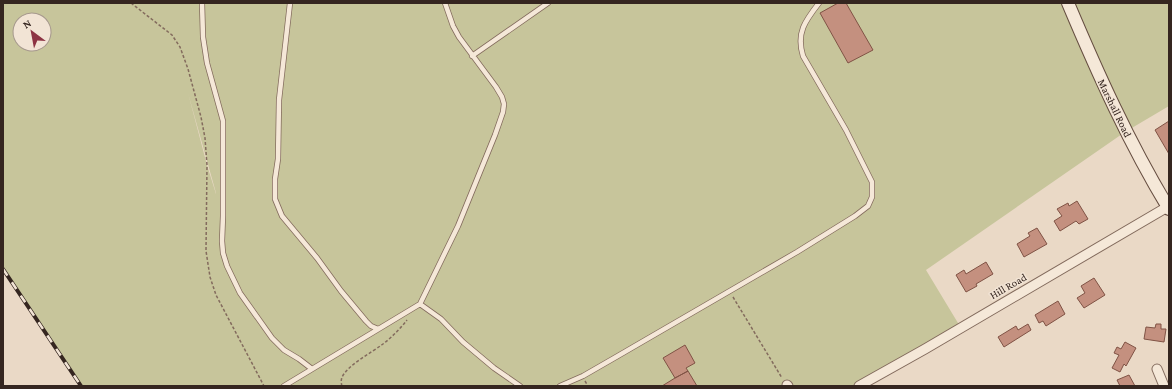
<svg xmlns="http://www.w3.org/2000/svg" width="1172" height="389" viewBox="0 0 1172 389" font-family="'Crimson Pro',serif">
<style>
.green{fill:#c7c59b;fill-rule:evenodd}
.building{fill:#c4907f;stroke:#805345}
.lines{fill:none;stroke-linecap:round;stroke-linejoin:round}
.service-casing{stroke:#836b5d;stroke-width:6}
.minor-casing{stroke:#836b5d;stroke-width:11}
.secondary-casing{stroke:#654d40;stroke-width:14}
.path{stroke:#836b5d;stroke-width:1.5;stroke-dasharray:3 2;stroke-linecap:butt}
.service{stroke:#f5e8d8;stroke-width:4.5}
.minor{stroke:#f5e8d8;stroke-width:9}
.secondary{stroke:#f5e8d8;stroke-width:12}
.rail-casing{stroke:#352620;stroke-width:4}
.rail{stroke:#f2e4d5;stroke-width:2.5;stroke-dasharray:8;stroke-linecap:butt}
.labels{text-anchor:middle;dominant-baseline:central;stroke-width:3;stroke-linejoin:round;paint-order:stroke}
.street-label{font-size:11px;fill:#352620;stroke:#f2e4d5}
</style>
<rect width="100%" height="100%" fill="#ead9c6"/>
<path class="green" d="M3 3H1169V106L1125 132 926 270 961 328 859 386H81L3 269ZM20 20H44V44H20ZM188 93 216 193V194L207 165Z"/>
<path class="building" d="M838 3H846L873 50 848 63 820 13Z
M1169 121V154L1155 130Z
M1077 201 1088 219 1079 224 1076 221 1060 231 1054 221 1062 216 1057 209 1068 203 1069 206Z
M1037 228 1047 244 1024 257 1017 244 1030 236 1028 233Z
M986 262 993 274 976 284 977 286 966 292 956 275 964 270 966 274Z
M1094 278 1105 295 1084 308 1077 298 1085 293 1081 286Z
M1058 301 1065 314 1046 326 1043 321 1039 323 1035 315Z
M1028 324 1031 330 1004 347 998 337 1016 326 1018 330Z
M1156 324H1161V329H1166L1164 342 1144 339 1146 327 1155 328Z
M1125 342 1136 348 1126 366 1124 364 1120 372 1112 368 1119 355 1114 353 1117 347 1121 349Z
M685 345 695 363 686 368 688 371 675 378 663 358Z
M688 371 697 386H662L675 378Z
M1129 375 1135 386H1120L1117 380Z"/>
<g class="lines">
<defs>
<path id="service" d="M202 3 203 37 207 63 223 121V216L222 241 223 253 227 266 240 293 272 338 284 350 299 359 312 369
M290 3 279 100 278 159 275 179V199L282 216 317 258 341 291 366 321 371 326 378 329
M472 56 548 3
M420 304 441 319 463 342 494 368 520 386
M284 386 420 304 458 226 495 135 503 112 504 104 502 97 496 87 459 37 453 26 445 3
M560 386 583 376 616 357 797 252 855 216 868 206 872 197V182L846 130 803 56C796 33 805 21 819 3"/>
<path id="minor" d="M1157 369 1164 386
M787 385 788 386
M859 386 925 349 1169 206"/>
<path id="secondary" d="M1068 3C1098 74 1129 143 1169 209"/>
</defs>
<use href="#service" class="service-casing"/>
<use href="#minor" class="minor-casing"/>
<use href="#secondary" class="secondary-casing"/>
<path class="path" d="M131 3 172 35 180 47 188 69 201 117 205 138 207 165 206 251 210 277 216 295 264 386
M733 297 782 378
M585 381 588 386
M342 386C341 383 341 380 342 377 349 364 371 353 383 344 392 337 400 329 407 320"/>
<use href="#service" class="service"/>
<use href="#minor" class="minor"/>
<use href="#secondary" class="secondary"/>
<defs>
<path id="rail" d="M3 269 81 386"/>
</defs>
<use href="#rail" class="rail-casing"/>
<use href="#rail" class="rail"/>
</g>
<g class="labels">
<g class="street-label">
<text transform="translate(1115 108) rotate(64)">Marshall Road</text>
<text transform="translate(1008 286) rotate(-30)">Hill Road</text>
</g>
</g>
<rect width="1172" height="389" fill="none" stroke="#352620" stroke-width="8"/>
<g transform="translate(32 32) rotate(328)"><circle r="19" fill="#f2e4d5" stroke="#a6988d"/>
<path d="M0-3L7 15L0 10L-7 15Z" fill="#8d3343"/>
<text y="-6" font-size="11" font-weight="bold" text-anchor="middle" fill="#352620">N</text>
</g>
</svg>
